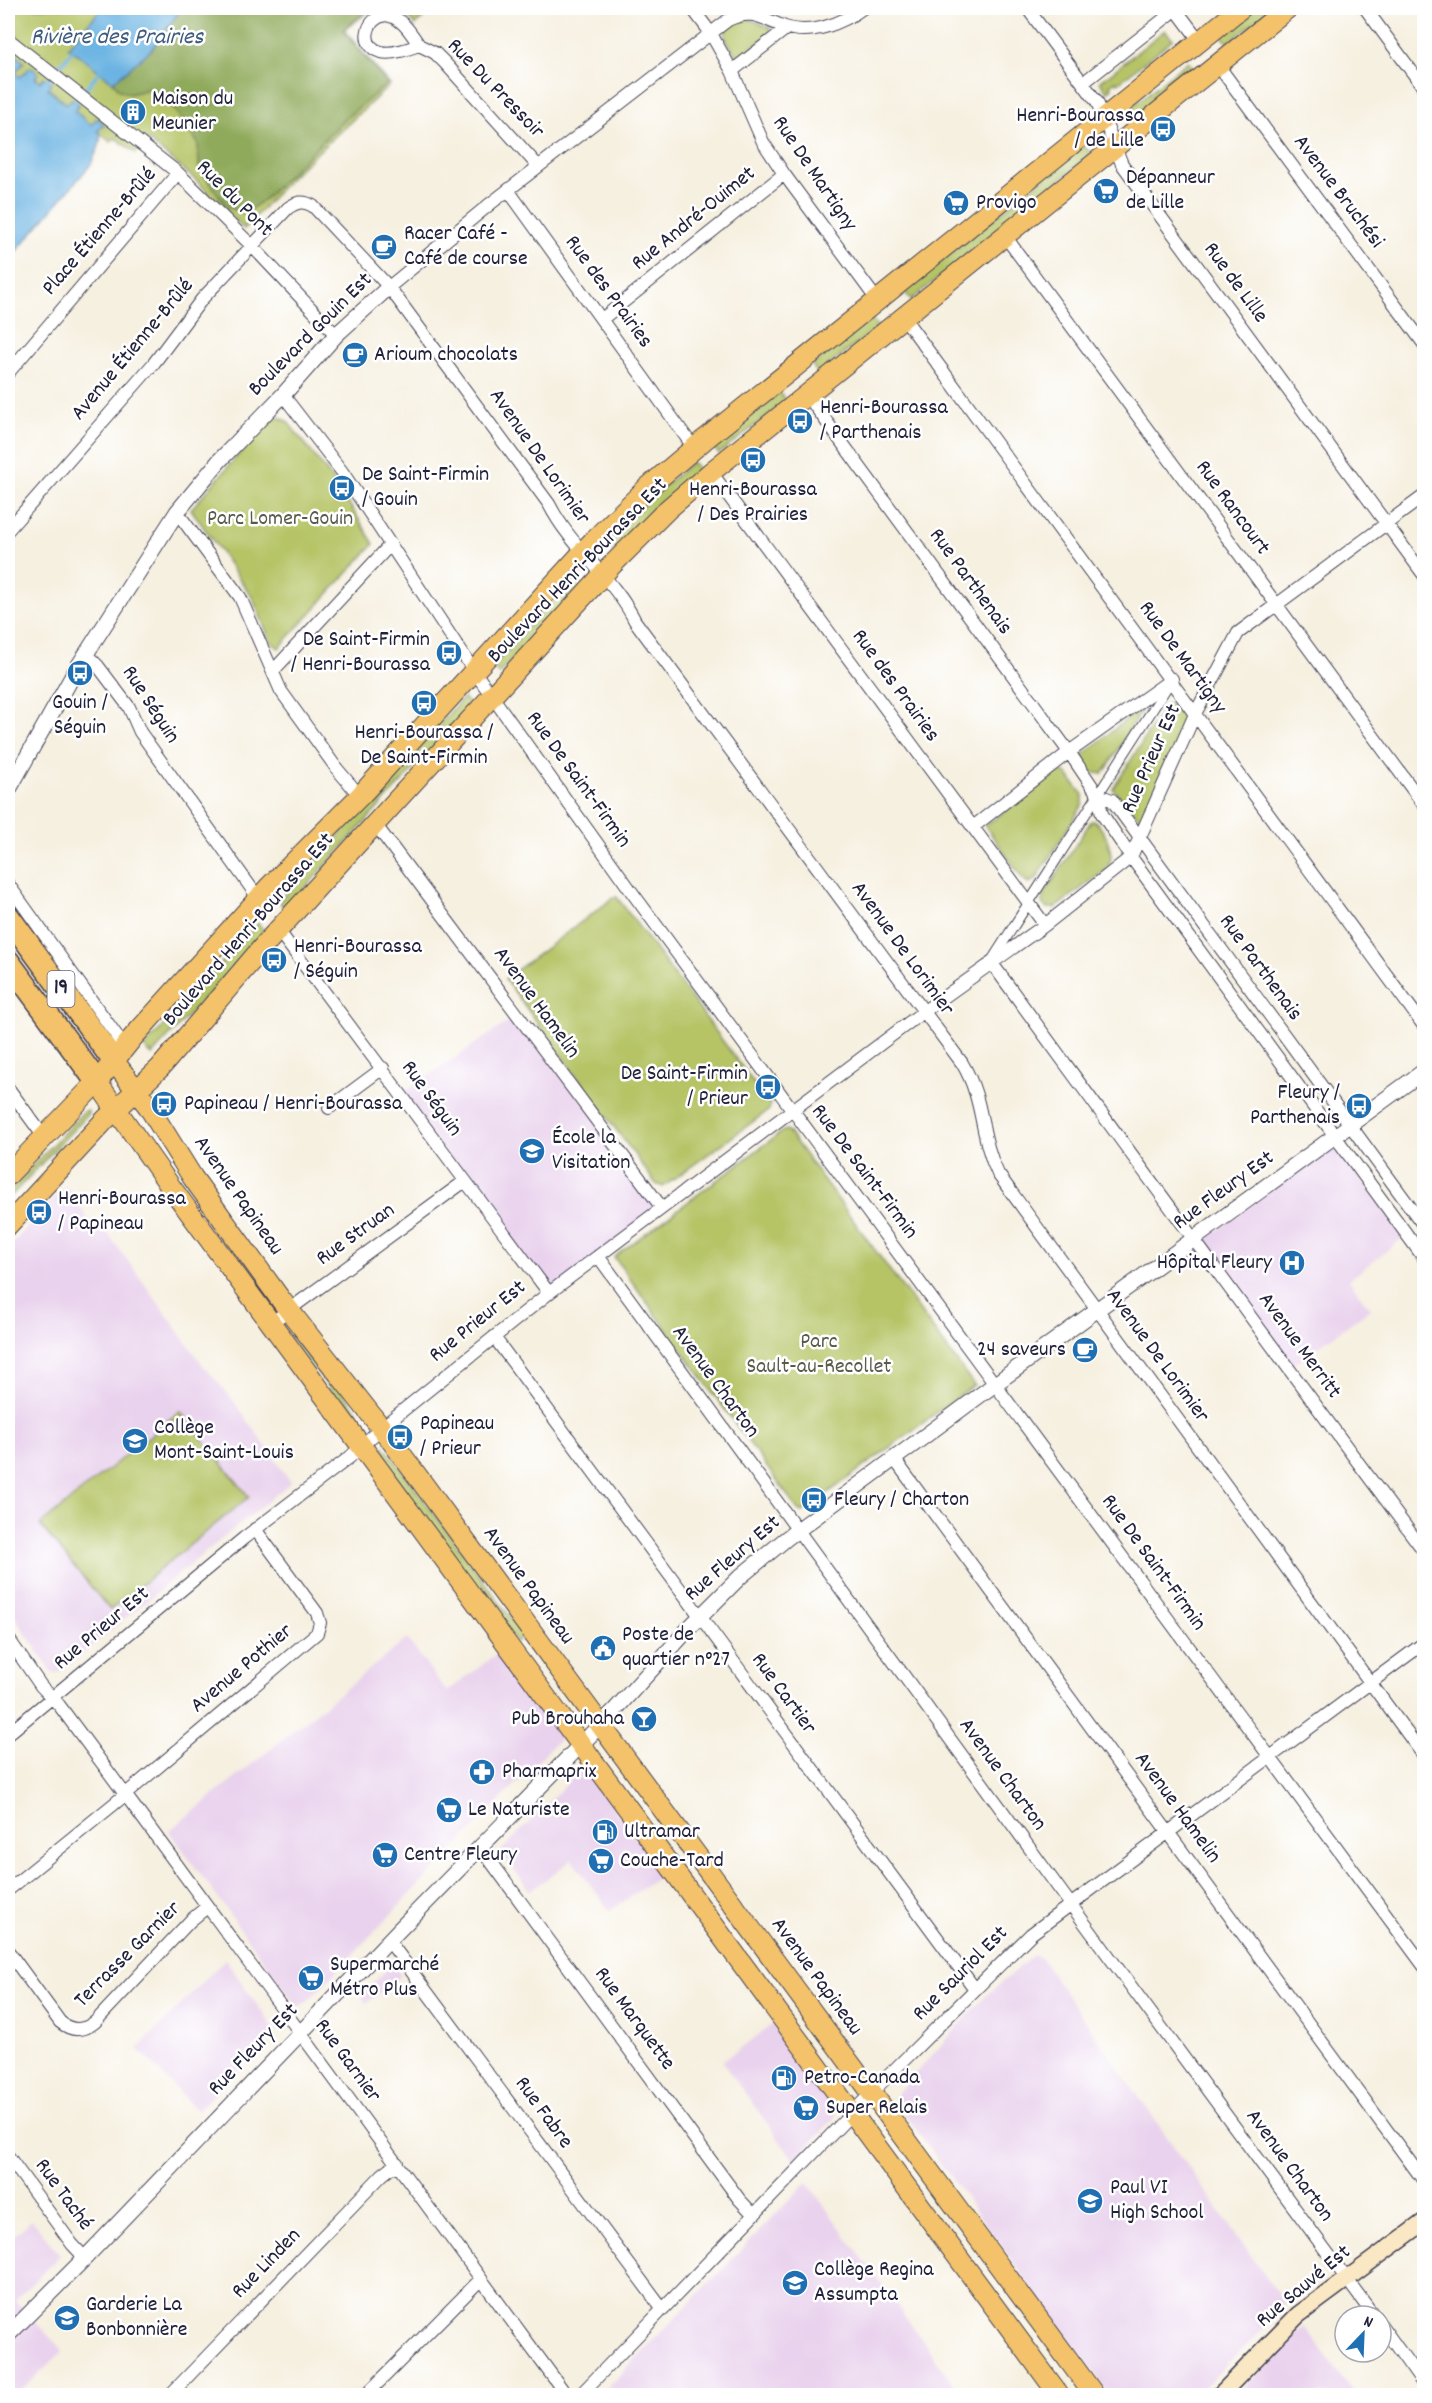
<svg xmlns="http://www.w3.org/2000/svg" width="1432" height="2403" viewBox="0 0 1432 2403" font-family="Dekko,sans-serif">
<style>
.built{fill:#e9d2ed}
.green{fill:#b6c466;stroke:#6c7350;stroke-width:1.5}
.forest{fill:#90aa5b;stroke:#59664b;stroke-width:1.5}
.water{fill:#6ab3e2;stroke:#466a8e;stroke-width:1.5}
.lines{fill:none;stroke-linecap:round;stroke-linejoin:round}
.stream{stroke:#6ab3e2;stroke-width:4}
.pedestrian-casing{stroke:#424154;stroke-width:11}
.minor-casing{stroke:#424154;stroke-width:14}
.tertiary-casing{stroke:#424154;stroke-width:17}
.secondary-casing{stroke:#424154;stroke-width:19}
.primary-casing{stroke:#424154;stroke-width:22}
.motorway-casing{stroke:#424154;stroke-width:25}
.pedestrian{stroke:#fff;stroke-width:9}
.minor{stroke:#fff;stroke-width:12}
.tertiary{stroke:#fff;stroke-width:15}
.secondary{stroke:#fae7c3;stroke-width:16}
.primary{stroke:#f3c26a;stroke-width:20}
.motorway{stroke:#f3c26a;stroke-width:22}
.labels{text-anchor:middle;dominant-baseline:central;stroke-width:5;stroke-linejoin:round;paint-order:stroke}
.shield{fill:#fff;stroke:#646476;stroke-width:1.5}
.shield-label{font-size:21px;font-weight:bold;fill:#22223b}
.street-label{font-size:22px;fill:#22223b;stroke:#fff}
.poi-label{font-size:22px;fill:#22223b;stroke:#fff;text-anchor:start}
.park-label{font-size:22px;fill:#565b4a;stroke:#fff}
.water-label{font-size:24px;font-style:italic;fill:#3f5c7e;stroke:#fff}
</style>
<rect width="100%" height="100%" fill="#fff"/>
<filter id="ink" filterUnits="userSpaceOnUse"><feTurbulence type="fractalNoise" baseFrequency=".0167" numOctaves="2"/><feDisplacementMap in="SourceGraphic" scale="12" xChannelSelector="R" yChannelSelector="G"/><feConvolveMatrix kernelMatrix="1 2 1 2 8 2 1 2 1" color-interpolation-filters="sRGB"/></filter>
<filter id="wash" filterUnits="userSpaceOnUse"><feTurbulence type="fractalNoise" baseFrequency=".008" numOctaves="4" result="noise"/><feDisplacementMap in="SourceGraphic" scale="24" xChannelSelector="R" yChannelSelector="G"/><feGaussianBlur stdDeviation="1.35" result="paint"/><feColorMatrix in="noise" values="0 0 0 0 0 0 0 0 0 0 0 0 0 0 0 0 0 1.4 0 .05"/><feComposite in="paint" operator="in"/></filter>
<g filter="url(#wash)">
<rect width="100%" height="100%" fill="#f6f0e0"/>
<path class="built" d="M518 1015 662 1208 549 1293 402 1094Z
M1334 1143 1404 1237 1349 1280 1370 1309 1290 1367 1198 1245Z
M66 1186 92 1225 104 1228 203 1365 233 1400 291 1482 60 1672 55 1673 50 1670 8 1607V1248L36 1218 38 1220 45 1213 43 1210Z
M407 1639 447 1692 499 1652 560 1738 307 2002 299 2006 296 2005 169 1831Z
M581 1769 588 1773 663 1874 610 1911 572 1860 530 1891 502 1853V1850Z
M1033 1955 1040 1957 1285 2304 1281 2312 1196 2395H1110L893 2098 985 1997Z
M225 1959 276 2032 197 2111 138 2049Z
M389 1967H395L401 1976 366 2003 361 1996Z
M773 2024 837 2112 834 2119 794 2160 722 2062Z
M807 2182 962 2395H600L679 2314Z
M32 2220 60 2255 15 2301 63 2351 17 2395H8V2237L10 2239Z
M1305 2327 1355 2395H1236L1290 2341Z"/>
<path class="green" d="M8 8H102L69 47 179 12 182 8H374L344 30 390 85 293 175 244 229 198 182 148 140 136 153 115 138 111 142 97 131 103 123 91 125 75 111 79 105 72 99 67 104 48 88 52 83C39 82 35 80 31 67L20 78 15 73 24 62 15 55 8 63Z
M400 8H436L415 25Z
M1255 8H1272L1228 43 1221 35Z
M749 19 770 27V33L741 56 736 55 725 38 726 28 738 21Z
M1165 30 1173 39 1118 83 1116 81 1110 85 1112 88 1107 92 1100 82Z
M1188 61 1196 70 1131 122 1124 113Z
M1084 145 1091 154 911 300 904 291Z
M871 318 878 327 818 374 812 365Z
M779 392 786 401 719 454 712 446Z
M279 417 287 421 338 486 374 544 279 648 271 642 252 597 191 509 269 420Z
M692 462 699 470 612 552 603 544 654 495Z
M575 575 583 584 499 674 492 667Z
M463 698 471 706 285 910 279 901Z
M1166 704 1184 708 1186 725 1141 820 1113 789Z
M1143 708 1107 768 1102 774 1091 772 1083 764V755L1139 709Z
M1058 772 1066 773 1083 795V804L1036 879 1029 883 1023 879 985 826Z
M1091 821H1095C1106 833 1117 854 1107 869L1055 908H1046L1042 903 1043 896Z
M616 896 770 1105 769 1110 663 1187 656 1184 505 979Z
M258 923 265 932 152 1055 144 1047Z
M84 1111H88V1114L8 1199V1192Z
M787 1130 974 1385 802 1512 798 1510 614 1257 783 1131Z
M293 1333 359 1413 352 1419 290 1335Z
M180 1411 249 1497 110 1610 40 1525Z
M384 1446 524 1636 516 1642 376 1452Z"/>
<path class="forest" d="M182 8H369L343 30 387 84 344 120 268 196 245 214 227 207 199 168 198 143 163 94 149 89 130 94 120 90 113 82 151 50Z"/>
<path class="water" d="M102 8H182L151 50 113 82 68 47Z
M15 55 24 62 15 73 20 77 31 67 38 73 35 78 40 82 44 77 52 83 48 89 66 104 72 99 79 105 75 111 91 125 97 118 104 124 98 131 101 134 99 146 91 164 8 261V63Z"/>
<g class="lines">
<path class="stream" d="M48 80 73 50
M75 102 100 71"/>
</g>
</g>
<g filter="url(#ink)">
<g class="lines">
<defs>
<path id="pedestrian" d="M992 960 1169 684"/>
<path id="minor" d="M692 8 710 32 732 71 763 142 784 174 877 300
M1027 8 1097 102 1122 164 1424 575
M1175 8 1199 40
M1365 8 1424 88
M385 15C401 16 411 33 419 45 408 49 392 55 381 52 359 46 366 18 385 15Z
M8 39 178 173 252 246 336 335
M419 45 435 53 445 63 538 166
M1217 64 1424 344
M732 71 787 28
M1083 83 1178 8
M508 190 694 448
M1005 236 1424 805
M389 287 490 204 728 20C753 8 762 19 785 27 811 36 843 23 863 8
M904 318 1424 1026
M602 319 784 174
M8 373 178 173
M283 395 343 473 474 671 634 895 1424 1966
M807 395 1069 752 1098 795 1102 814 1131 857 1424 1258
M711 472 1045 925
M177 512 240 597 281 691 337 769 360 796
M8 530 154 363 202 299 288 208C297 202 303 200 313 206L389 287 549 504C571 548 613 577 635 621L962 1063C985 1101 979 1135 998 1174L1424 1756
M86 654 98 666 129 707 140 732 259 899
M273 671 390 545
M1098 795 1112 800 1424 1226
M375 824 662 1208
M973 827 1069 752 1172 679
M8 884 117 1036 115 1057
M278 930 549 1293
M991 962C1135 1159 1278 1356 1424 1551
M8 1088 44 1137
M329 1108 383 1068
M598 1256 1063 1894 1374 2316
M271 1323 465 1181
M494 1337 975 1989
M895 1460 1424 2181
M8 1638 41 1686 59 1705 133 1805 567 2396
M8 1734 244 1538 350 1457 381 1428 549 1293 923 1012 1045 925 1131 857 1196 712 1238 633 1424 496
M481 1848 739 2199 753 2214
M8 1890 114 1804 317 1633 320 1623 317 1613 255 1529
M389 1941 663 2310
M8 1951 60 2022C72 2032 84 2031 95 2022L191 1920 207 1907
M8 2156 72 2244 85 2258
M1381 2325 1424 2385
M169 2396 382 2175 397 2163
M365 2396 481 2279
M579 2396 884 2080 1031 1934 1424 1643"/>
<path id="tertiary" d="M8 791 77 668 177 512 220 460 283 395 336 335 389 287
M8 2335 85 2258 398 1931 613 1712 691 1626 741 1576 787 1538 987 1390 1424 1071"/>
<path id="secondary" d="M1219 2396 1298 2315 1424 2222"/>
<path id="primary" d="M114 1061 148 1106 193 1178 281 1300 390 1439 1095 2396
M97 1082 173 1190 1060 2396
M8 1175 97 1082 134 1036 270 886 360 796 595 539 646 489 704 440 1241 8
M8 1225 106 1119 160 1068 268 941 610 567 668 509 711 472 1288 8"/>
<path id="motorway" d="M8 916 114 1061
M8 961 97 1082"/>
</defs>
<use href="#pedestrian" class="pedestrian-casing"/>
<use href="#minor" class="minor-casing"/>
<use href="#tertiary" class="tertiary-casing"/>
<use href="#secondary" class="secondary-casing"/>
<use href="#primary" class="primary-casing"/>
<use href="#motorway" class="motorway-casing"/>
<use href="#pedestrian" class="pedestrian"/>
<use href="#minor" class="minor"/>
<use href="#tertiary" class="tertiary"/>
<use href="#secondary" class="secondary"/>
<use href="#primary" class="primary"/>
<use href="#motorway" class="motorway"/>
</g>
</g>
<defs>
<symbol id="building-disc" viewBox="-11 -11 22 22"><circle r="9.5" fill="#1f6fb2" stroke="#fff"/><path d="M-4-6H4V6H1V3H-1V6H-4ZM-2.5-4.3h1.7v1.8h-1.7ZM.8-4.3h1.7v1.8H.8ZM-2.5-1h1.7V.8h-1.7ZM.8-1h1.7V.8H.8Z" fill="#fff"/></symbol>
<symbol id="bus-disc" viewBox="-11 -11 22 22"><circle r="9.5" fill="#1f6fb2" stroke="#fff"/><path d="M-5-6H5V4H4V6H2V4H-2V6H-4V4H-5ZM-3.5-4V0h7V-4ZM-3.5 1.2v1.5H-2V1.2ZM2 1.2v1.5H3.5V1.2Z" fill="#fff"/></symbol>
<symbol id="supermarket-disc" viewBox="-11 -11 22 22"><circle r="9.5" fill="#1f6fb2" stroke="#fff"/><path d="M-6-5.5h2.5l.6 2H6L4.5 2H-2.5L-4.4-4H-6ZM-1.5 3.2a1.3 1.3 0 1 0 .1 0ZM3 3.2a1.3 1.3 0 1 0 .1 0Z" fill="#fff"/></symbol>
<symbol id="cafe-disc" viewBox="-11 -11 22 22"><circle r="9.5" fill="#1f6fb2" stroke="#fff"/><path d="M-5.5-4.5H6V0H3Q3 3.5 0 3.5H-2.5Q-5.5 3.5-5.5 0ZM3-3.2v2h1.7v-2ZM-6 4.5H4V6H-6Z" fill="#fff"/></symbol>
<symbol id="school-disc" viewBox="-11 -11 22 22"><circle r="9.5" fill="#1f6fb2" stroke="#fff"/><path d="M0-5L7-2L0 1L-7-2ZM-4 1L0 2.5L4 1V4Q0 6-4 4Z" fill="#fff"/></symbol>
<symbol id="hospital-disc" viewBox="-11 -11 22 22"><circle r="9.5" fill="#1f6fb2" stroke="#fff"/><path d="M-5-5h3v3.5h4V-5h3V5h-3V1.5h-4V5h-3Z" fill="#fff"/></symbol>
<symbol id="civic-disc" viewBox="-11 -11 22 22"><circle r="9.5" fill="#1f6fb2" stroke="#fff"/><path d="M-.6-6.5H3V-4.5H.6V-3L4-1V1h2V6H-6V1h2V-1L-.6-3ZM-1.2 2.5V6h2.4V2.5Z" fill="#fff"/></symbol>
<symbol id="bar-disc" viewBox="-11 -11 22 22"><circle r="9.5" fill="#1f6fb2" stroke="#fff"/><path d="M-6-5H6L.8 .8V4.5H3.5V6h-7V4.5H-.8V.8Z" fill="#fff"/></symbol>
<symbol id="pharmacy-disc" viewBox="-11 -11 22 22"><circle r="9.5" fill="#1f6fb2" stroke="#fff"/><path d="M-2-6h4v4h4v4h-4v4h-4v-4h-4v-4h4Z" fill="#fff"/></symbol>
<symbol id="fuel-disc" viewBox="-11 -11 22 22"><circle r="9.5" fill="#1f6fb2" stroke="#fff"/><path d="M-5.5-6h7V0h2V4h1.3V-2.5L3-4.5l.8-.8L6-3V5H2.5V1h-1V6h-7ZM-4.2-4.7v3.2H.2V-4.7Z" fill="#fff"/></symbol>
</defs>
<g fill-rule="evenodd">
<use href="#building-disc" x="118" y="97" width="30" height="30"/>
<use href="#bus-disc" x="1148" y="114" width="30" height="30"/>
<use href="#supermarket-disc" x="1091" y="176" width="30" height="30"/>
<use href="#supermarket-disc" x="941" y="188" width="30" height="30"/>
<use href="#cafe-disc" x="369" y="232" width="30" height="30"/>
<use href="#cafe-disc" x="340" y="340" width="30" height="30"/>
<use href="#bus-disc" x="785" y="406" width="30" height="30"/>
<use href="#bus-disc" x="738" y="445" width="30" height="30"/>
<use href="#bus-disc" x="327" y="473" width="30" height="30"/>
<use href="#bus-disc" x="434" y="638" width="30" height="30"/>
<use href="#bus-disc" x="65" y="658" width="30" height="30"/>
<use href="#bus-disc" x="409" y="688" width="30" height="30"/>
<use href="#bus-disc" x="259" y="945" width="30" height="30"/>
<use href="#bus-disc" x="753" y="1072" width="30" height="30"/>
<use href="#bus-disc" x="149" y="1089" width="30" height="30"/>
<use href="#bus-disc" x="1344" y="1091" width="30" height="30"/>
<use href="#school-disc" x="517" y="1136" width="30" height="30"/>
<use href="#bus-disc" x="24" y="1197" width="30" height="30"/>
<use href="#hospital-disc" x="1277" y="1248" width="30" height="30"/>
<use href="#cafe-disc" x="1070" y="1335" width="30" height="30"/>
<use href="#bus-disc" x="385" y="1422" width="30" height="30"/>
<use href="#school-disc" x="120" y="1426" width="30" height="30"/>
<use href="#bus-disc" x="799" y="1485" width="30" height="30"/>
<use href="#civic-disc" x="588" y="1633" width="30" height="30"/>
<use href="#bar-disc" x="629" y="1704" width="30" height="30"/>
<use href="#pharmacy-disc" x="467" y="1757" width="30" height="30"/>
<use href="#supermarket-disc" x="434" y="1795" width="30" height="30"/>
<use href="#fuel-disc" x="590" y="1817" width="30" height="30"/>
<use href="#supermarket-disc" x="370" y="1840" width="30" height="30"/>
<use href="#supermarket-disc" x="586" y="1846" width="30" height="30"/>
<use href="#supermarket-disc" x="296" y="1963" width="30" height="30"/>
<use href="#fuel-disc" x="769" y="2063" width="30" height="30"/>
<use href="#supermarket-disc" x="791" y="2093" width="30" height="30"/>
<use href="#school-disc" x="1075" y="2186" width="30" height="30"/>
<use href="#school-disc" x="780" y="2268" width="30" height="30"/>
<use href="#school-disc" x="52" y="2303" width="30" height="30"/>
</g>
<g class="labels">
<rect class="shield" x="47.5" y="971" width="27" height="36" rx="4.5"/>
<g class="shield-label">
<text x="61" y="989">19</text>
</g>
<g class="street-label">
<text transform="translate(495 89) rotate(46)">Rue Du Pressoir</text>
<text transform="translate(814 174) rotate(56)">Rue De Martigny</text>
<text transform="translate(1338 192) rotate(53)">Avenue Bruchési</text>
<text transform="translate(234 199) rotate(45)">Rue du Pont</text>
<text transform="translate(694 219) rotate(-39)">Rue André-Ouimet</text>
<text transform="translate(100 232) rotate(-49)">Place Étienne-Brûlé</text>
<text transform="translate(1235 283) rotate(54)">Rue de Lille</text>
<text transform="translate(608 292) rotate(54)">Rue des Prairies</text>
<text transform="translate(311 335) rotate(-45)">Boulevard Gouin Est</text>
<text transform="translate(133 350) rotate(-50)">Avenue Étienne-Brûlé</text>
<text transform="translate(539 457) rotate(55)">Avenue De Lorimier</text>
<text transform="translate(1232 508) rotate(54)">Rue Rancourt</text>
<text transform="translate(578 571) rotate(-46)">Boulevard Henri-Bourassa Est</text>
<text transform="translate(970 582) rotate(54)">Rue Parthenais</text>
<text transform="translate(1182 658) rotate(54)">Rue De Martigny</text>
<text transform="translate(895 686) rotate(54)">Rue des Prairies</text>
<text transform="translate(150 705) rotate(57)">Rue Séguin</text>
<text transform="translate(1152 759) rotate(-66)">Rue Prieur Est</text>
<text transform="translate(578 780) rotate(54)">Rue De Saint-Firmin</text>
<text transform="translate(249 930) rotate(-49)">Boulevard Henri-Bourassa Est</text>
<text transform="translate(902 949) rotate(54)">Avenue De Lorimier</text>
<text transform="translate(1260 968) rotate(54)">Rue Parthenais</text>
<text transform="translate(536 1003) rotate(54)">Avenue Hamelin</text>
<text transform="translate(431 1099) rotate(54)">Rue Séguin</text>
<text transform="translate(864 1172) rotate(53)">Rue De Saint-Firmin</text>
<text transform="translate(1224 1191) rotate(-36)">Rue Fleury Est</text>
<text transform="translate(238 1196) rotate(55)">Avenue Papineau</text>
<text transform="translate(356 1235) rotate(-36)">Rue Struan</text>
<text transform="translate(478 1322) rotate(-39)">Rue Prieur Est</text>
<text transform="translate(1299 1346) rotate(54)">Avenue Merritt</text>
<text transform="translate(1157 1356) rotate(54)">Avenue De Lorimier</text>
<text transform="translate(715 1382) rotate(54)">Avenue Charton</text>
<text transform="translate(733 1559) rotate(-41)">Rue Fleury Est</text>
<text transform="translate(1153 1563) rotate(54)">Rue De Saint-Firmin</text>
<text transform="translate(528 1586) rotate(54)">Avenue Papineau</text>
<text transform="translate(102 1629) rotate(-40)">Rue Prieur Est</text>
<text transform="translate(242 1669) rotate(-40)">Avenue Pothier</text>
<text transform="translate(783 1694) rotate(54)">Rue Cartier</text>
<text transform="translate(1002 1775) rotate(54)">Avenue Charton</text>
<text transform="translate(1177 1808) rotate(54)">Avenue Hamelin</text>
<text transform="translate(128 1955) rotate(-45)">Terrasse Garnier</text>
<text transform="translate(961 1974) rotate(-45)">Rue Sauriol Est</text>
<text transform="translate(816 1977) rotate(54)">Avenue Papineau</text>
<text transform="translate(634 2019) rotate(54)">Rue Marquette</text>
<text transform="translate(254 2050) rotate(-46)">Rue Fleury Est</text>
<text transform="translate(347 2061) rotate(54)">Rue Garnier</text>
<text transform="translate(543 2113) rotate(54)">Rue Fabre</text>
<text transform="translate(1289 2166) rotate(54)">Avenue Charton</text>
<text transform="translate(63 2195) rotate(54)">Rue Taché</text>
<text transform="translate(267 2264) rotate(-46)">Rue Linden</text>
<text transform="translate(1304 2287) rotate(-40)">Rue Sauvé Est</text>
</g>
<g class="poi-label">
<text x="152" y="99">Maison du<tspan x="152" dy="25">Meunier</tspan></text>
<text x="1144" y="116" text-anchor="end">Henri-Bourassa<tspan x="1144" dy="25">/ de Lille</tspan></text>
<text x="1126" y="178">Dépanneur<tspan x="1126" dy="25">de Lille</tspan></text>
<text x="976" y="203">Provigo</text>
<text x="404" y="234">Racer Café -<tspan x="404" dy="25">Café de course</tspan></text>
<text x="374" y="355">Arioum chocolats</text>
<text x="820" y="408">Henri-Bourassa<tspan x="820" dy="25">/ Parthenais</tspan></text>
<text x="362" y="475">De Saint-Firmin<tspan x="362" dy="25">/ Gouin</tspan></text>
<text x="753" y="490" text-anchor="middle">Henri-Bourassa<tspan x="753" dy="25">/ Des Prairies</tspan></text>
<text x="430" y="640" text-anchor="end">De Saint-Firmin<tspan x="430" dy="25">/ Henri-Bourassa</tspan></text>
<text x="80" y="703" text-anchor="middle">Gouin /<tspan x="80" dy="25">Séguin</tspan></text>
<text x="424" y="733" text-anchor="middle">Henri-Bourassa /<tspan x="424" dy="25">De Saint-Firmin</tspan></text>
<text x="294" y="947">Henri-Bourassa<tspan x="294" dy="25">/ Séguin</tspan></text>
<text x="748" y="1074" text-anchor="end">De Saint-Firmin<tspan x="748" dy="25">/ Prieur</tspan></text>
<text x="1340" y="1093" text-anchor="end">Fleury /<tspan x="1340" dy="25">Parthenais</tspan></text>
<text x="184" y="1104">Papineau / Henri-Bourassa</text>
<text x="552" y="1138">École la<tspan x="552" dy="25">Visitation</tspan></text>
<text x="58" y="1199">Henri-Bourassa<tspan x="58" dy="25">/ Papineau</tspan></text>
<text x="1272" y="1263" text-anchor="end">Hôpital Fleury</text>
<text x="1066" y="1350" text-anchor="end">24 saveurs</text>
<text x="420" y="1424">Papineau<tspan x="420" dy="25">/ Prieur</tspan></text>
<text x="154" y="1428">Collège<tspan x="154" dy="25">Mont-Saint-Louis</tspan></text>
<text x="834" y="1500">Fleury / Charton</text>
<text x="622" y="1635">Poste de<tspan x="622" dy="25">quartier n°27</tspan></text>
<text x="624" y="1719" text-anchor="end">Pub Brouhaha</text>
<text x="502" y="1772">Pharmaprix</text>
<text x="468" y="1810">Le Naturiste</text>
<text x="624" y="1832">Ultramar</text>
<text x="404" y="1855">Centre Fleury</text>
<text x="620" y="1861">Couche-Tard</text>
<text x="330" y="1965">Supermarché<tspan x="330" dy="25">Métro Plus</tspan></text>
<text x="804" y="2078">Petro-Canada</text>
<text x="826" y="2108">Super Relais</text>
<text x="1110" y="2188">Paul VI<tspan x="1110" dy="25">High School</tspan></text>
<text x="814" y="2270">Collège Regina<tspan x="814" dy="25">Assumpta</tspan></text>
<text x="86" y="2305">Garderie La<tspan x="86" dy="25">Bonbonnière</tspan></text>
</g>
<g class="park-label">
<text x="280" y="519">Parc Lomer-Gouin</text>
<text x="819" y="1342">Parc<tspan x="819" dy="25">Sault-au-Recollet</tspan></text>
</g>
<g class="water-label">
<text x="117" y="38">Rivière des Prairies</text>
</g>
</g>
<rect width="1432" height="2403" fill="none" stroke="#fff" stroke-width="30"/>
<g transform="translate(1363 2334) rotate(23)"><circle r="28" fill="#ffffff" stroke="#a7a7b1" stroke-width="1.5"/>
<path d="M0-4.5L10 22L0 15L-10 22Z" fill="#1f6fb2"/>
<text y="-9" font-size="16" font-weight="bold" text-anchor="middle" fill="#22223b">N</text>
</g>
</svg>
